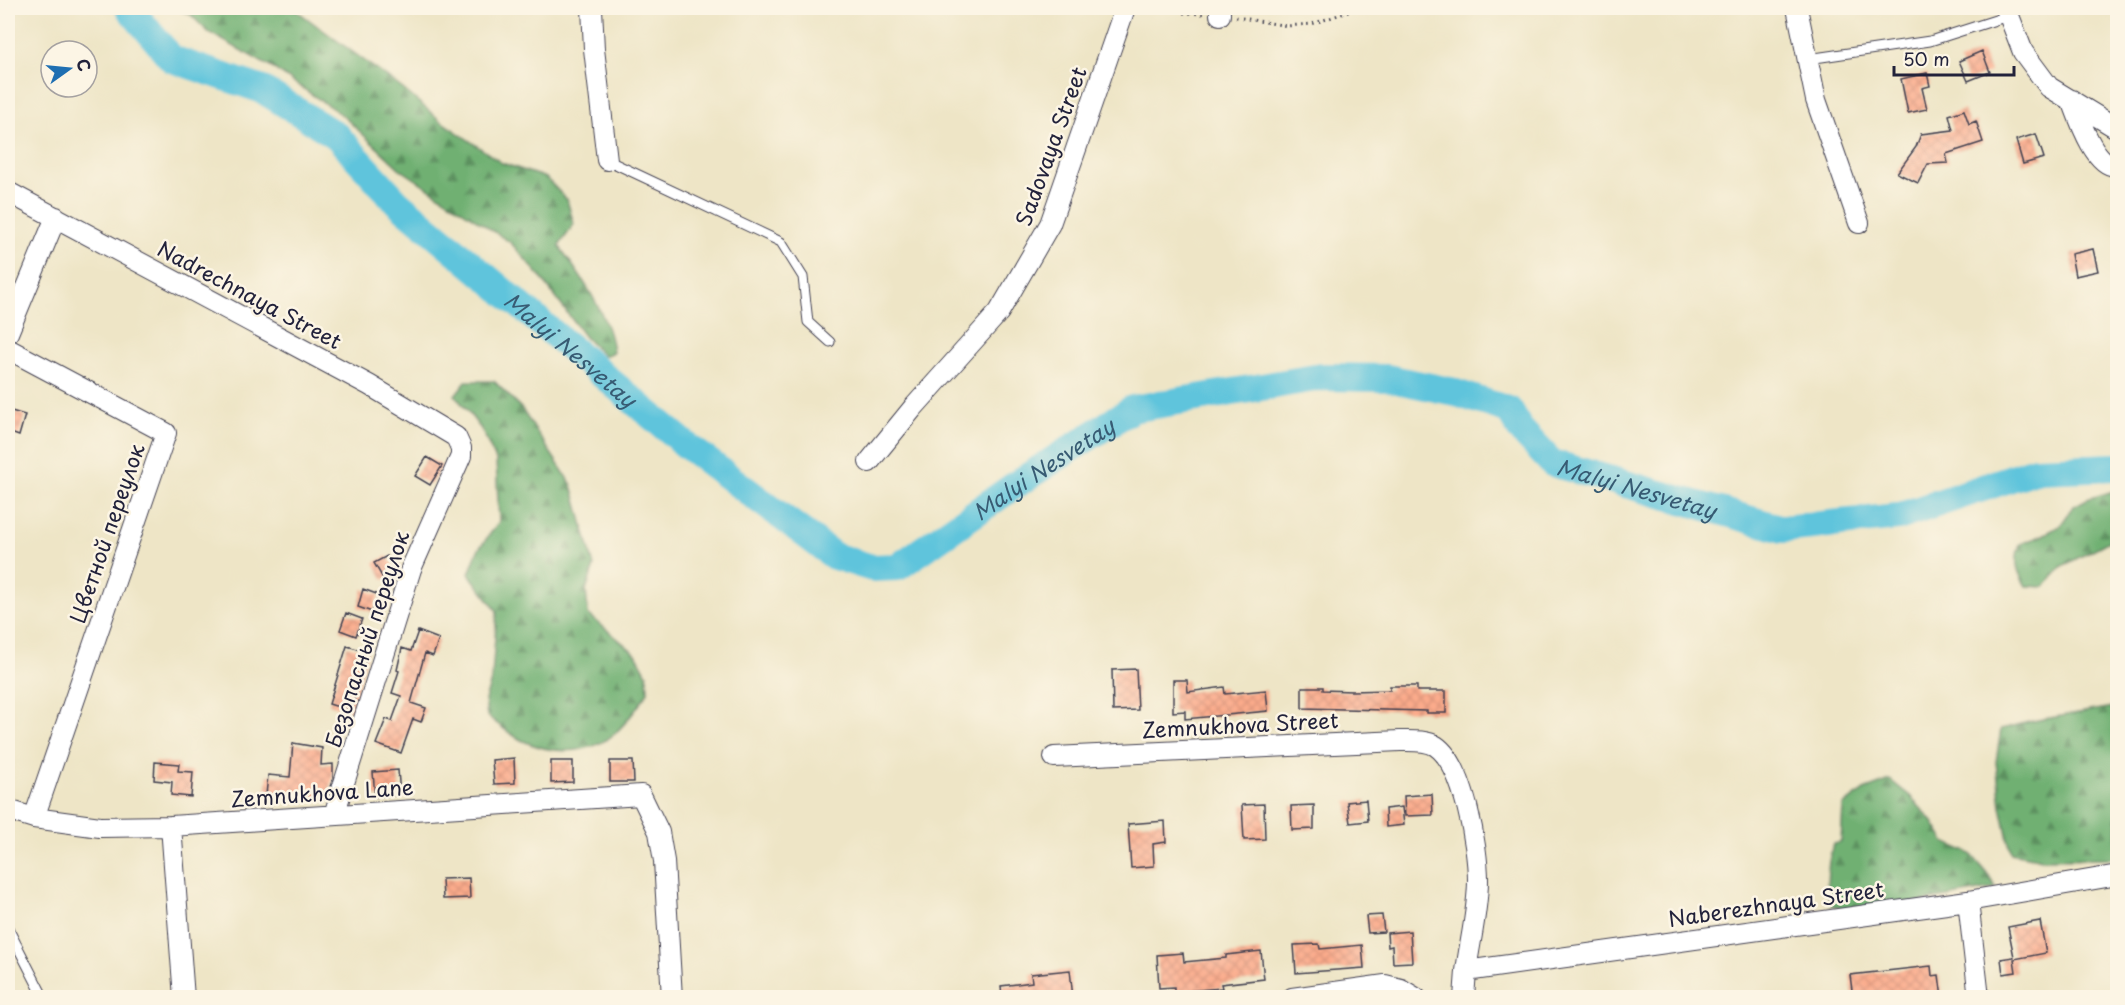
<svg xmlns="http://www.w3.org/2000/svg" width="2125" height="1005" viewBox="0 0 2125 1005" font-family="'Playpen Sans',sans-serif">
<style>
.forest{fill:url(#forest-firs);stroke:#496956;stroke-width:1.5}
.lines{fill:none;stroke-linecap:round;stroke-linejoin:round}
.river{stroke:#5fc4dc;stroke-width:28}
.building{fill:url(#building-cross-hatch)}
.service-casing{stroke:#413f50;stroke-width:11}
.minor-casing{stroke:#413f50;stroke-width:22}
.path{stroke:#413f50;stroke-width:3;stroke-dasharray:1.5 4.5;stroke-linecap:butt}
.service{stroke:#fff;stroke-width:9}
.minor{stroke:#fff;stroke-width:20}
.labels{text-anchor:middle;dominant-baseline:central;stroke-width:5;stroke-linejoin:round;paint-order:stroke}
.street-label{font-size:21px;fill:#22223b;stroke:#fcf5e5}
.water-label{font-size:22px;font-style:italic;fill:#375b73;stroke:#fcf5e5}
</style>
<defs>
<pattern id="forest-firs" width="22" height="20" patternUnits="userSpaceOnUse" patternTransform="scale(1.5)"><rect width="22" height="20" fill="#70b072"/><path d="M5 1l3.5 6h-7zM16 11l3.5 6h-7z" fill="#5c8f5f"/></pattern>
<pattern id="building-cross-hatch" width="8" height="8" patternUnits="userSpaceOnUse" patternTransform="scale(1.5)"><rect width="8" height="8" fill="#fbab8b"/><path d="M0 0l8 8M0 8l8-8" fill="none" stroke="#d79379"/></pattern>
</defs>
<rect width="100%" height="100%" fill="#fcf5e5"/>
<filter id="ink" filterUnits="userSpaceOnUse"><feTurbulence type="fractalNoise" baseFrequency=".0167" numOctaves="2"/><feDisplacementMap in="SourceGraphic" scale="12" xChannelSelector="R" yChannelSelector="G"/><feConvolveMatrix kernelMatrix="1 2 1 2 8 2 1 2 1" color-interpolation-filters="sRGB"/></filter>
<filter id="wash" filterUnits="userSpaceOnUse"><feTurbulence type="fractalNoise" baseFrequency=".008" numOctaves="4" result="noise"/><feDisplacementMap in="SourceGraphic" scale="24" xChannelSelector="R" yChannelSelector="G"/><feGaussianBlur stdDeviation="1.35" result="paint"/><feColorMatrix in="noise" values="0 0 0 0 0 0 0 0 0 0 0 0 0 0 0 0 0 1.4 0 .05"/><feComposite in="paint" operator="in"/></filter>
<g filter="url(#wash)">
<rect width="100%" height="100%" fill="#eee5c6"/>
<path class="forest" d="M176 8H293L403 89 441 121 502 163 546 178 567 200 574 224 559 246C580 275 610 317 613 352L604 356 585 337 539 275 511 243 400 169 342 115 274 69 208 32 191 15Z
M466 381H494L521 408 572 485 594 566 586 590 588 614 636 654 647 674 648 692C638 707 627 723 613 735 587 756 550 754 521 740 509 734 498 724 487 716L485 700 492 677 497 611 469 574 478 550 499 522 496 460 481 429 455 395Z
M2117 490V540H2111L2061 567 2045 587 2026 586C2016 570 2014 561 2020 544L2041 536 2060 526 2074 506 2087 499Z
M2112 707 2118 709 2117 858 2042 859 2011 853 2001 806 1996 762 2001 729 2033 721Z
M1890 780 1910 796 1933 822 1945 842 1971 854 1988 874 1996 888 1859 913 1830 905C1825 884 1827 865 1833 844L1841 842 1843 806 1864 790Z"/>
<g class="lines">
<path class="river" id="s1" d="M129 8 172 59 263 90 337 136 397 202 686 445 834 556 872 568 898 567 1018 483 1132 409 1321 377 1387 378 1450 391 1509 410 1520 429 1552 463 1783 529 1898 517 2035 470 2118 467"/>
</g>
<g id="blocks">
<path class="building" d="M1982 51 1990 72 1968 81 1959 61Z
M1927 73 1930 86 1922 88 1927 109 1908 113 1901 79Z
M1964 110 1969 124 1976 121 1983 142 1946 154 1948 163 1928 164 1918 183 1897 173 1916 147 1921 134 1953 130 1949 115Z
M2036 134 2044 158 2023 164 2016 140Z
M2093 249 2098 271 2075 276 2071 254Z
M8 410 25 415 19 436 8 432Z
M427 457 442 466 430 485 415 476Z
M387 556 397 572 384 580 374 563Z
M363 589 379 595 372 612 358 607Z
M346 613 362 619 356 636 340 630Z
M418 631 439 639 433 656 425 653 411 703 426 708 421 722 413 719 401 753 376 744 386 719 392 721 401 696 392 693 399 671 397 670 402 648 411 651Z
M347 646 368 652 351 711 329 704Z
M1136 669 1138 710 1113 711 1112 670Z
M1173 680H1187L1188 692 1224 687 1225 694 1266 690 1268 711 1185 719V711L1173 712Z
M1390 686H1417V691H1446V713H1427V711L1302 708V687H1323V690L1352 691 1390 690Z
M293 743 322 748 321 765 333 764V778L326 799 299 800 266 795 268 775 290 777Z
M514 758 515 783 494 784 492 760Z
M551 761H573V782L551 783Z
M610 761H633L634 782H610Z
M155 762 179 764 178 771 193 772 191 797 171 795 172 782 154 780Z
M398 770 400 795 375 797 373 772Z
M1432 794 1433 815 1405 816 1404 796Z
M1366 800 1368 821 1350 823 1347 802Z
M1264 804 1265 839 1244 840 1242 805Z
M1314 805V829L1292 830 1291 806Z
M1402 807 1404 825 1386 827 1385 809Z
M1165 821 1166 842 1153 844 1154 866 1131 868 1128 824Z
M469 878 470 898 443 899 442 879Z
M1382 915 1384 932 1368 933 1366 916Z
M2040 921 2046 953 2014 959 2016 972 2003 974 2001 959 2014 957 2008 927Z
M1410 931 1412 962 1393 963 1392 946 1388 947 1387 933Z
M1319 944 1320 949 1362 945 1364 968 1296 973 1294 945Z
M1261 951 1264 979 1221 984 1222 988 1174 992V987L1159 988 1157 955 1183 953 1184 962 1226 958V955Z
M1931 966 1932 976 1939 975 1942 998H1853L1850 975Z
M1070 970 1073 998H1002L1001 986 1032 982 1031 974Z"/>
</g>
</g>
<g filter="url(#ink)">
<use href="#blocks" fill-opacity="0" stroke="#413f50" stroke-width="1.5"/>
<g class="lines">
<defs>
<path id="service" d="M1808 59 1930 41 2008 16
M607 160 781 242 803 277 808 322 830 342
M8 928 44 998"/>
<path id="minor" d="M592 8 594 49 607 160
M1797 8 1816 100 1859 223
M2006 8 2023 52 2049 87 2118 129
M1220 15V8
M2072 100C2078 116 2096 171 2118 165
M8 192 369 385 456 437 461 448V456L411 569 334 815
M8 333 56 217
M8 349 166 433 34 818
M869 462 913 408 999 312 1050 224 1125 8
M1054 757 1400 741C1411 741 1427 740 1436 746 1464 765 1478 848 1478 880 1478 910 1470 941 1466 971
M8 810 34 818 100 827 171 826 641 795 659 832 664 861 672 998
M171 826 184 998
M1968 901 1979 998
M1292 998 1385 985 1401 989 1416 998
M1464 998 1466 971 1968 901 2118 875"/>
</defs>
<use href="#service" class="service-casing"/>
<use href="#minor" class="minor-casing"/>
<path class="path" d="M1166 8 1184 13 1203 14
M1455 8H1486
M1236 17 1287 26 1312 24 1359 8"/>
<use href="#service" class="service"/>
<use href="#minor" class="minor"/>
</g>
</g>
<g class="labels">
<g class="street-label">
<text transform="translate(1050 146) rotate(-70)">Sadovaya Street</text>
<text transform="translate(250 294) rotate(28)">Nadrechnaya Street</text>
<text transform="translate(106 533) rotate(-71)">Цветной переулок</text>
<text transform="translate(366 639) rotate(-72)">Безопасный переулок</text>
<text transform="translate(1240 724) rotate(-3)">Zemnukhova Street</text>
<text transform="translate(322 792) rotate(-4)">Zemnukhova Lane</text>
<text transform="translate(1776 903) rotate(-8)">Naberezhnaya Street</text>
</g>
<g class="water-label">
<text stroke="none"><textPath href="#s1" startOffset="567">Malyi Nesvetay</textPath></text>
<text stroke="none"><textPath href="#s1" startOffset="1143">Malyi Nesvetay</textPath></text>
<text stroke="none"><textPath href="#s1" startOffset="1791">Malyi Nesvetay</textPath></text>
</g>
</g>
<rect width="2125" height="1005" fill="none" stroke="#fcf5e5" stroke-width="30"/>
<g transform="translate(69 69) rotate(75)"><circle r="28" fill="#fcf5e5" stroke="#a5a1a1" stroke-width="1.5"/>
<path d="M0-4.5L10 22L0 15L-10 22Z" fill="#1f6fb2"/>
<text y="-9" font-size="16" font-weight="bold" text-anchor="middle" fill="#22223b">С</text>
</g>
<path d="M1894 66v9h120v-9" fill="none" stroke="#22223b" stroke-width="3"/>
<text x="1903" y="66" font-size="18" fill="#22223b" stroke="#fcf5e5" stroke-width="4.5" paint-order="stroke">50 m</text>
</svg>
